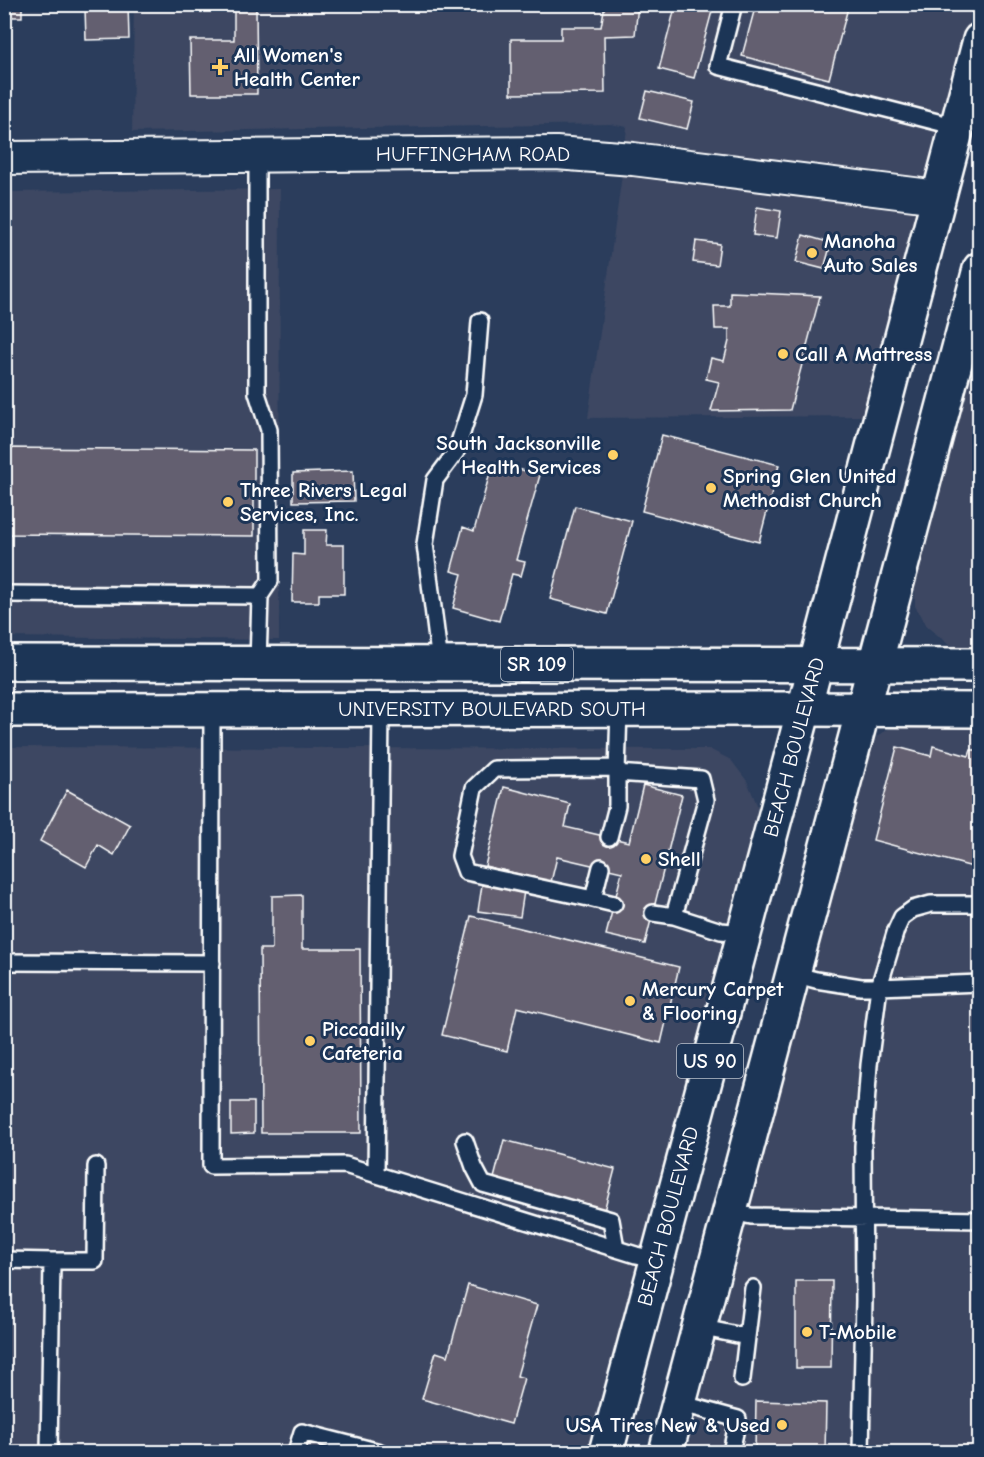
<svg xmlns="http://www.w3.org/2000/svg" width="984" height="1457" viewBox="0 0 984 1457" font-family="'Comic Neue',sans-serif">
<style>
.built{fill:#3c4762}
.building{fill:#635f6f;stroke:#fff;stroke-width:1.5}
.lines{fill:none;stroke-linecap:round;stroke-linejoin:round}
.lane-casing{stroke:#fff;stroke-width:20}
.street-casing{stroke:#fff;stroke-width:36}
.primary-casing{stroke:#fff;stroke-width:38}
.highway-casing{stroke:#fff;stroke-width:38}
.lane{stroke:#1d3557;stroke-width:15}
.street{stroke:#1d3557;stroke-width:32}
.primary{stroke:#1d3557;stroke-width:33}
.highway{stroke:#1d3557;stroke-width:33}
.poi-dot{fill:#ffd166;stroke:#1d3557;stroke-width:2}
.labels{text-anchor:middle;dominant-baseline:central;stroke-width:6;stroke-linejoin:round;paint-order:stroke}
.shield{fill:#1d3557;stroke:#bbc2cd;stroke-width:1.5}
.shield-label{font-size:20px;font-weight:bold;fill:#fff}
.poi-label{font-size:21px;font-weight:bold;fill:#fff;stroke:#1d3557;text-anchor:start}
.street-label{font-size:21px;fill:#fff;stroke:#1d3557}
</style>
<rect width="100%" height="100%" fill="#2b3d5c"/>
<filter id="ink" filterUnits="userSpaceOnUse"><feTurbulence type="fractalNoise" baseFrequency=".0167" numOctaves="2"/><feDisplacementMap in="SourceGraphic" scale="12" xChannelSelector="R" yChannelSelector="G"/><feConvolveMatrix kernelMatrix="1 2 1 2 8 2 1 2 1" color-interpolation-filters="sRGB"/></filter>
<g filter="url(#ink)">
<path class="built" d="M134 5H974L900 290 866 416 588 418 621 182 627 127 610 124 132 132Z
M280 189 279 640 5 637 4 192Z
M979 342V649H973L950 645 926 626 915 606V579Z
M892 727 979 728V1452H686L738 1255 838 840 877 736Z
M5 747 709 749 731 760 747 781 758 807 591 1452H5Z"/>
<path class="building" d="M4 4H22V17H4Z
M101 4H128L129 39 86 40 85 8H101Z
M605 4H638L635 35 604 36 605 93 511 94V39H561V27H601Z
M676 4H714L694 78 659 69Z
M756 4H849L829 79 742 56Z
M234 9H256L257 94H191L190 40H234Z
M647 91 694 102 687 129 640 118Z
M757 207 781 211 777 238 753 235Z
M803 235 831 243 824 269 796 262Z
M696 241 720 244 717 265 693 262Z
M730 292 820 296 790 410 711 411 719 382 706 379 711 358 724 361 729 341V329H715L714 306H730Z
M662 435 779 465 759 542 642 511Z
M4 448 254 450V536L4 534Z
M493 462 540 475 516 560 525 562 521 576 512 574 499 621 453 608 462 574 451 571 463 527 474 531Z
M353 471 354 501 293 502V473Z
M575 506 632 521 607 614 550 599Z
M304 530H327L326 545H344V594H319V602H292L293 554 304 555Z
M933 746 969 756 971 750H980V869L873 840 897 747 931 756Z
M643 785 682 795 645 944 606 935 622 872 557 857 551 882 485 866 504 787 570 804 565 827 629 842Z
M67 790 130 825 114 855 98 845 86 867 40 841Z
M482 885 524 891 520 917 478 911Z
M302 895V949H360L361 1133H261L260 949H272V896Z
M471 916 679 967 661 1043 517 1007 507 1051 442 1035Z
M231 1102H254V1133L231 1134Z
M504 1140 615 1169 604 1211 493 1182Z
M796 1281H832L831 1368H796Z
M468 1285 537 1305 517 1376 524 1378 511 1424 422 1399 436 1352 448 1356Z
M756 1401 826 1403 825 1452H755Z"/>
<g class="lines">
<defs>
<path id="lane" d="M734 4 718 66 957 127
M257 156V393L269 430 270 581 260 596 258 663
M4 594 260 596
M440 663 425 544 435 480 456 452 474 395 480 321
M619 709 617 773 701 779 706 800 674 916 721 931 744 933
M212 710 211 1166 345 1165 636 1255 657 1259
M609 837 617 806V773
M601 867 593 899 614 904
M593 899 466 872 460 856 474 788 494 769 617 768
M653 913 674 916
M4 962 212 963
M793 974 816 980 861 987H879L980 983
M465 1141 474 1167 483 1184 611 1220 616 1248
M376 1175 381 710
M731 1212 751 1216 980 1220
M4 1260 52 1261 49 1452
M52 1261H95L96 1166
M699 1327 747 1337 753 1288
M742 1379 747 1337
M679 1403 738 1419 731 1452
M296 1452 302 1432 380 1452
M861 1452 864 1300 863 1146 869 1065 879 987 896 930 902 917 913 909 931 904H980"/>
<path id="street" d="M4 158 556 153 633 159 938 197"/>
<path id="primary" d="M4 663 980 665
M4 710 804 709 980 710"/>
<path id="highway" d="M606 1452 804 709 980 40
M666 1452 980 269"/>
</defs>
<use href="#lane" class="lane-casing"/>
<use href="#street" class="street-casing"/>
<use href="#primary" class="primary-casing"/>
<use href="#highway" class="highway-casing"/>
<use href="#lane" class="lane"/>
<use href="#street" class="street"/>
<use href="#primary" class="primary"/>
<use href="#highway" class="highway"/>
</g>
</g>
<g class="poi-dot">
<path d="M217 58h6v6h6v6h-6v6h-6v-6h-6v-6h6z"/>
<circle cx="812" cy="253" r="6"/>
<circle cx="783" cy="354" r="6"/>
<circle cx="613" cy="455" r="6"/>
<circle cx="711" cy="488" r="6"/>
<circle cx="228" cy="502" r="6"/>
<circle cx="646" cy="859" r="6"/>
<circle cx="630" cy="1001" r="6"/>
<circle cx="310" cy="1041" r="6"/>
<circle cx="807" cy="1332" r="6"/>
<circle cx="782" cy="1425" r="6"/>
</g>
<g class="labels">
<g class="shield">
<rect x="501" y="647" width="72" height="34" rx="4.5"/>
<rect x="677" y="1044" width="66" height="34" rx="4.5"/>
</g>
<g class="shield-label">
<text x="537" y="664">SR 109</text>
<text x="710" y="1061">US 90</text>
</g>
<g class="poi-label">
<text x="234" y="55">All Women's<tspan x="234" dy="24">Health Center</tspan></text>
<text x="824" y="241">Manoha<tspan x="824" dy="24">Auto Sales</tspan></text>
<text x="795" y="354">Call A Mattress</text>
<text x="601" y="443" text-anchor="end">South Jacksonville<tspan x="601" dy="24">Health Services</tspan></text>
<text x="723" y="476">Spring Glen United<tspan x="723" dy="24">Methodist Church</tspan></text>
<text x="240" y="490">Three Rivers Legal<tspan x="240" dy="24">Services, Inc.</tspan></text>
<text x="658" y="859">Shell</text>
<text x="642" y="989">Mercury Carpet<tspan x="642" dy="24">&amp; Flooring</tspan></text>
<text x="322" y="1029">Piccadilly<tspan x="322" dy="24">Cafeteria</tspan></text>
<text x="819" y="1332">T-Mobile</text>
<text x="770" y="1425" text-anchor="end">USA Tires New &amp; Used</text>
</g>
<g class="street-label">
<text x="473" y="154">HUFFINGHAM ROAD</text>
<text x="492" y="709">UNIVERSITY BOULEVARD SOUTH</text>
<text transform="translate(794 747) rotate(-75)">BEACH BOULEVARD</text>
<text transform="translate(668 1216) rotate(-75)">BEACH BOULEVARD</text>
</g>
</g>
<rect width="984" height="1457" fill="none" stroke="#1d3557" stroke-width="24"/>
<rect x="12" y="12" width="960" height="1433" fill="none" stroke="#fff" stroke-width="2" filter="url(#ink)"/>
</svg>
